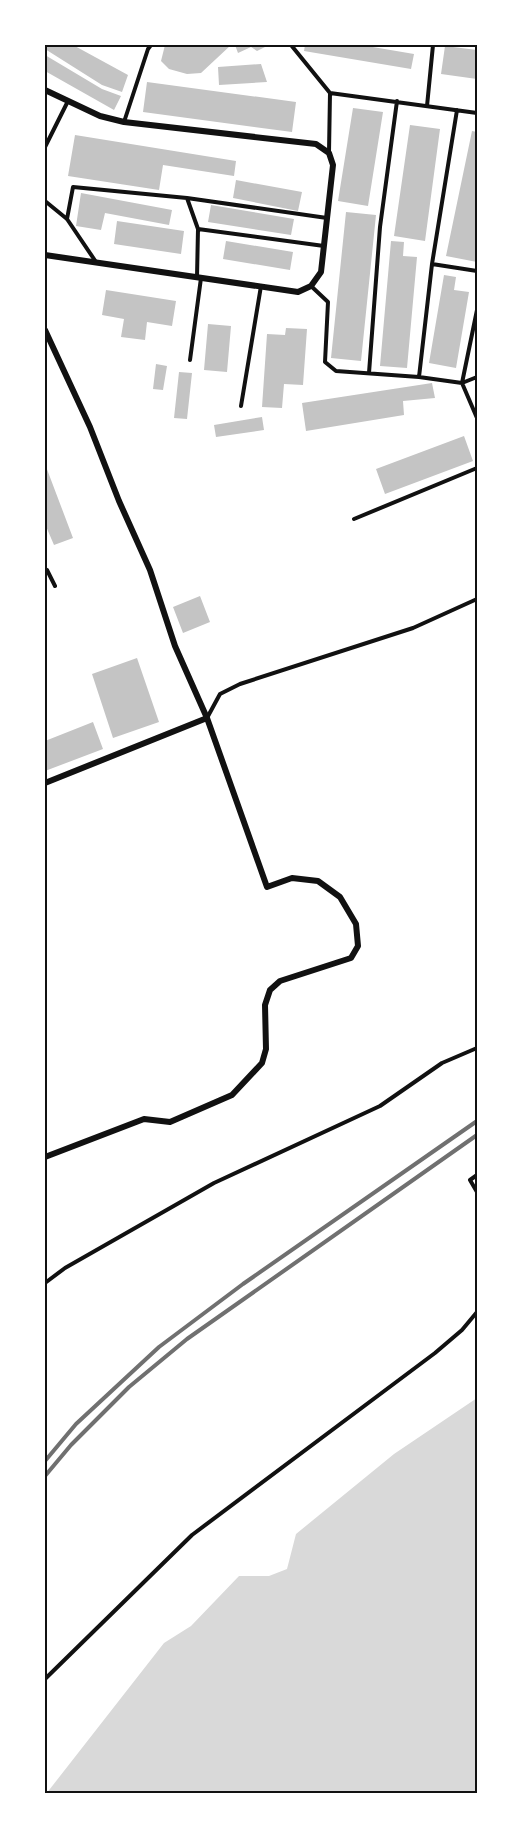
<svg xmlns="http://www.w3.org/2000/svg" width="522" height="1839" viewBox="0 0 522 1839" font-family="Manrope,sans-serif">
<style>
.water{fill:#d9d9d9}
.building{fill:#c4c4c4}
.lines{fill:none;stroke-linecap:round;stroke-linejoin:round}
.service{stroke:#111;stroke-width:4}
.minor{stroke:#111;stroke-width:6}
.rail{stroke:#707070;stroke-width:4}
.neatline{fill:none;stroke:#111;stroke-width:2}
</style>
<rect width="100%" height="100%" fill="#fff"/>
<path class="water" d="M477 1398V1794H46L164 1643 191 1626 239 1576H269L287 1569 296 1534 394 1454Z"/>
<path class="building" d="M45 45H73L128 75 122 92 102 85 45 49Z
M165 45H231L201 73 187 74 169 69 161 61Z
M235 45H269L257 51 251 47 238 53Z
M305 45H361L414 54 411 69 304 51Z
M445 46 477 50V79L441 74Z
M45 55 102 89 121 96 114 110 45 71Z
M261 64 267 82 219 85 218 67Z
M147 82 296 102 292 132 143 112Z
M353 108 383 112 368 206 338 201Z
M410 125 440 129 425 241 394 236Z
M472 131 477 132V262L446 256Z
M75 135 236 161 234 176 163 165 159 190 68 176Z
M236 180 302 192 298 211 233 198Z
M81 193 172 210 169 225 105 213 101 230 76 226Z
M211 205 294 219 291 235 208 222Z
M346 212 376 215 361 361 331 358Z
M117 221 184 231 181 254 114 244Z
M226 241 293 252 290 270 223 259Z
M391 241 404 242 403 256 417 257 407 368 380 366Z
M444 275 456 277 454 290 469 292 456 368 429 363Z
M106 290 176 301 172 326 147 322 145 340 121 337 124 319 102 315Z
M208 324 231 326 227 372 204 370Z
M286 328 307 329 303 385 284 384 282 408 262 407 267 334 285 335Z
M156 364 167 366 163 390 153 389Z
M179 372 192 373 187 419 174 418Z
M432 383 435 398 403 401 404 415 306 431 302 403Z
M262 417 264 430 216 437 214 425Z
M464 436 473 461 385 494 376 469Z
M45 464 73 538 54 545 45 524Z
M200 596 210 622 183 633 173 607Z
M137 658 159 722 113 738 92 674Z
M93 722 103 749 45 771V741Z"/>
<g class="lines">
<path class="service" d="M291 45 330 93
M427 106 433 45
M124 122 148 49 151 45
M45 147 68 101
M329 152 330 93 477 113
M187 198 198 229 197 277
M45 201 67 219 96 262
M67 219 73 187 187 198 327 218
M198 229 324 246
M432 264 477 271
M311 286 328 302 325 362 336 371 419 377 432 264 457 110
M477 310 462 383 477 418
M190 360 201 278
M369 373 380 227 397 101
M419 377 462 383 477 377
M241 406 261 286
M354 519 477 468
M45 569 47 570 55 586
M207 718 220 694 240 684 413 628 477 599
M477 1175 470 1180 477 1192
M45 1283 65 1268 214 1183 380 1106 442 1063 477 1048
M45 1679 192 1535 435 1353 462 1330 477 1312"/>
<path class="minor" d="M45 90 100 116 124 122 316 144 329 153 333 165 321 272 311 286 298 292 45 255
M45 330 90 427 119 501 150 570 175 646 207 718 267 887 292 878 318 881 340 897 356 924 358 946 351 958 280 981 270 990 265 1005 266 1049 262 1063 232 1095 170 1122 144 1119 45 1157
M45 783 207 718"/>
<path class="rail" d="M45 1461 76 1424 159 1347 243 1284 477 1121
M45 1476 71 1445 129 1387 187 1339 477 1135"/>
</g>
<rect width="522" height="1839" fill="none" stroke="#ffffff" stroke-width="93"/>
<rect x="46" y="46" width="430" height="1746" class="neatline"/>
</svg>
